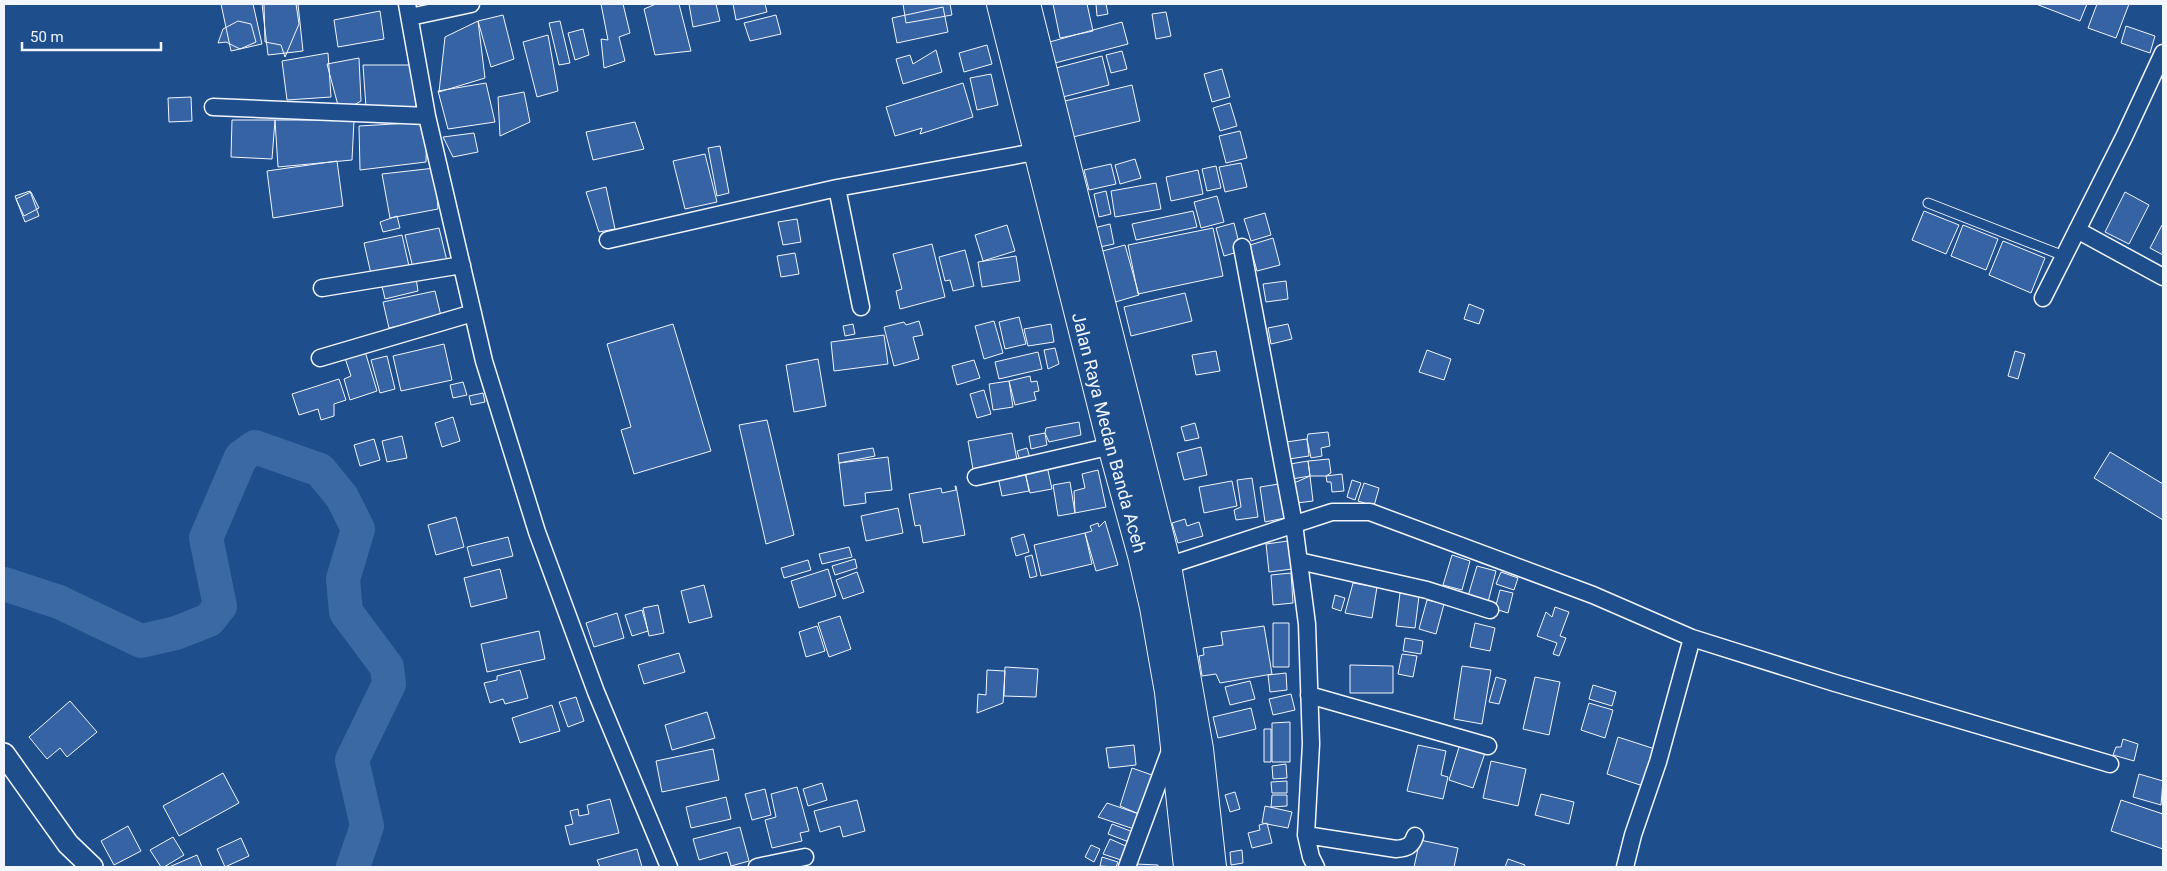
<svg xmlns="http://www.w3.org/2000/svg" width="2167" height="871" viewBox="0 0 2167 871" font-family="Roboto,sans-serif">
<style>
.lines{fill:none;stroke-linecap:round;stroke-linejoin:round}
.river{stroke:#3b69a3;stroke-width:34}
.building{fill:#3563a3;stroke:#f2f6ff}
.service-casing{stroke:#f2f6ff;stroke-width:11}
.minor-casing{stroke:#f2f6ff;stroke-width:19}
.tertiary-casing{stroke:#f2f6ff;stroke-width:24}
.trunk-casing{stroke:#f2f6ff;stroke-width:30}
.service{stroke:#1f4e8c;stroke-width:9}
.minor{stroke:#1f4e8c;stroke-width:16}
.tertiary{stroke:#1f4e8c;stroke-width:21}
.trunk{stroke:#1f4e8c;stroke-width:28}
.labels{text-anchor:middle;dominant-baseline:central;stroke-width:4;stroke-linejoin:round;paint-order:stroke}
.street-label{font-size:18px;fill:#f2f6ff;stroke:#1f4e8c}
</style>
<rect width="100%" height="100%" fill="#1f4e8c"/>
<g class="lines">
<path class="river" d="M4 584 59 602 141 641 176 633 209 620 220 606 206 538 241 457 255 447 320 470 342 497 358 529 343 579 346 612 387 667 389 684 352 760 367 826 353 867"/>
</g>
<path class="building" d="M221 4H253L262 44 231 51Z
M262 4H298L303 51 268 55Z
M264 4H296L299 24 285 57 281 45 265 42Z
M601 4H623L630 33 619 37 625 61 604 68 601 39 608 40Z
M656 4H679L691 51 655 55 644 9Z
M689 4H716L720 21 693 27Z
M733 4H765L767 12 736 20Z
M903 4H950L952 15 906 23Z
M1053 4H1087L1093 31 1060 38Z
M1096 4H1106L1108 14 1097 16Z
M2036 4H2087L2080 21Z
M2097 4H2129L2116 38 2088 28Z
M943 7 948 32 897 43 892 18Z
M380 11 384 39 338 47 334 20Z
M1166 12 1171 36 1156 39 1152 14Z
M503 15 514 59 491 67 478 21Z
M776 15 781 34 750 41 744 23Z
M238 21 251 24 256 42 240 49 226 42 218 43 223 29Z
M478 21 485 78 439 92 445 37Z
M560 21 570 63 559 65 549 23Z
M1122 22 1128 44 1051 64 1046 43Z
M2126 26 2155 36 2150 53 2121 43Z
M583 29 589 55 575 60 568 33Z
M548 35 558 91 537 97 523 42Z
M987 45 992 64 964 72 959 53Z
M936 50 942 72 903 84 896 59 910 55 913 64Z
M1122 51 1127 69 1111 73 1106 55Z
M328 53 331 97 287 100 282 61Z
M1102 56 1109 85 1059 98 1052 69Z
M359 58 361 101 340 113 327 64Z
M363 65H412L416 108 366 107Z
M1222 69 1230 97 1212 102 1204 74Z
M991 74 998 105 977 110 970 78Z
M486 83 495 122 448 129 438 91Z
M963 83 973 117 920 134 922 128 895 136 886 107Z
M1132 85 1140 121 1073 137 1065 101Z
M524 92 530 122 500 136 498 97Z
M191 97 192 121 169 122 168 98Z
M1230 103 1237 126 1220 131 1213 108Z
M232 120H275L272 159 231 157Z
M275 120H354L352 160 278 167Z
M427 122 426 162 360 170 359 126Z
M635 122 644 149 593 160 586 132Z
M1240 131 1247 158 1226 163 1219 136Z
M474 133 478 152 453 157 443 137Z
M720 146 729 193 717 196 708 148Z
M705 154 717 202 685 209 673 161Z
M1135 159 1141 178 1120 184 1115 165Z
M337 161 343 206 273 218 267 171Z
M1241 163 1247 187 1225 192 1219 167Z
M1111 164 1116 184 1089 190 1084 170Z
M1216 166 1221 188 1207 191 1202 169Z
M435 168 438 209 390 218 382 174Z
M1198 170 1203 194 1171 201 1166 177Z
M1156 183 1161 209 1115 217 1111 191Z
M606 187 615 229 599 232 586 192Z
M30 191 39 216 25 222 15 196Z
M1106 191 1111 214 1099 217 1094 194Z
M31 192 39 208 24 216 16 199Z
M2125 192 2149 205 2129 244 2105 232Z
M1217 196 1224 222 1201 228 1194 202Z
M1193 211 1197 227 1136 240 1132 224Z
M1924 211 1959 225 1946 254 1912 240Z
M1265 213 1271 235 1251 241 1244 219Z
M397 216 400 228 383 232 380 222Z
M797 219 801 242 783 245 778 222Z
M1234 223 1241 251 1224 256 1216 228Z
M1110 224 1114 244 1095 248 1090 229Z
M1007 225 1015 251 983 261 975 235Z
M1963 225 1998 239 1986 270 1951 256Z
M2162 225H2163V255L2150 248Z
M439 228 447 261 413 268 405 235Z
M1213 228 1223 276 1138 294 1128 245Z
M402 235 409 266 371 274 364 243Z
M1273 238 1280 265 1257 271 1250 245Z
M2003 241 2045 258 2031 293 1989 275Z
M932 244 945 297 900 309 896 291 902 289 893 254Z
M1125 245 1139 295 1112 303 1099 252Z
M965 250 974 286 953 291 950 280 945 281 939 257Z
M795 253 799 274 781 277 777 256Z
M1016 256 1020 281 982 287 978 262Z
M416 278 418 291 385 299 382 286Z
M1286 281 1288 299 1266 302 1263 284Z
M435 291 441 316 389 328 383 302Z
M1185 293 1192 321 1131 336 1124 307Z
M1469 304 1484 310 1479 324 1464 319Z
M1019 317 1026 344 1005 349 999 322Z
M919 321 923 335 913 337 919 359 894 366 884 327 904 322 906 325Z
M994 321 1003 353 984 359 975 326Z
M673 324 711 451 634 474 621 430 631 427 607 344Z
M853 324 855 334 845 336 843 326Z
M1051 324 1054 342 1028 346 1024 329Z
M1288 324 1292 339 1271 344 1268 328Z
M884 335 888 364 834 371 831 342Z
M444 344 452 380 401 391 393 356Z
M364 348 377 391 350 400 344 379 351 376 344 355Z
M1055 348 1059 364 1048 369 1044 350Z
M1427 350 1451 359 1444 380 1419 372Z
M1216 351 1220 371 1196 375 1192 355Z
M2015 351 2025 354 2018 379 2008 376Z
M1038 352 1042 369 999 379 995 362Z
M387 356 395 389 380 393 371 360Z
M818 359 826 406 794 412 786 365Z
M974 360 980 378 957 385 952 366Z
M1030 376 1031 382 1037 381 1039 391 1034 392 1036 400 1015 405 1009 381Z
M339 379 346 400 334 404V416L321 420 318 409 299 415 292 394Z
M1009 381 1013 407 993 410 989 384Z
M463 382 467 395 453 398 450 385Z
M984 390 991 414 977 418 970 394Z
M483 393 485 402 471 405 469 396Z
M453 417 460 441 442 447 435 423Z
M767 420 794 535 766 544 739 425Z
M1079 422 1081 435 1049 442 1045 433 1046 428Z
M1195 423 1199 438 1185 441 1181 427Z
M1328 432 1330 446 1321 448 1322 456 1311 458 1307 439 1308 434Z
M1012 433 1017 460 973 469 968 441Z
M1045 433 1047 445 1031 449 1029 436Z
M402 436 407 458 387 462 382 441Z
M374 439 380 460 360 466 354 445Z
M1307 439 1309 456 1289 459 1286 442Z
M1201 447 1207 475 1184 480 1177 453Z
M873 448 875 456 839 463 838 454Z
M1027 448 1030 458 1020 461 1017 451Z
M2110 452 2163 484V520L2094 478Z
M888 457 892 490 865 493 866 503 844 506 839 463Z
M1329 459 1331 473 1326 476H1310L1308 461Z
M1308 461 1310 476 1292 479 1290 464Z
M1047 466 1052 489 1030 493 1025 472Z
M1098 470 1106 507 1075 513 1074 491 1085 488 1082 474Z
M1025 472 1029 491 1002 496 998 477Z
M1342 474 1344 491 1332 492 1331 482H1327L1326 476Z
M1310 476 1313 501 1297 503 1294 483Z
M1252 478 1258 517 1236 520 1234 510 1241 507 1237 480Z
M1352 480 1361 483 1355 500 1347 497Z
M1232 481 1237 506 1204 513 1199 487Z
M1070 482 1075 513 1058 516 1053 485Z
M1364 483 1379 488 1374 506 1358 501Z
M1279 484 1285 518 1265 522 1260 487Z
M955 486H956L965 535 923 543 920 525 915 526 909 494 941 488 942 493 956 490Z
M898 508 903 533 866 541 861 516Z
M456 517 464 547 436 555 428 525Z
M1185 519 1187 526 1199 522 1203 536 1178 543 1172 523Z
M1105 521 1118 565 1096 571 1085 533 1092 531 1090 526 1098 523 1099 527Z
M1085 533 1092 564 1041 576 1034 545Z
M1024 534 1029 552 1016 556 1011 538Z
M508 537 513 556 472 566 467 547Z
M1288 541 1292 569 1269 572 1266 544Z
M849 547 852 557 822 564 819 554Z
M1032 555 1037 576 1030 578 1025 557Z
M1452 555 1470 561 1462 590 1443 585Z
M855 559 857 568 835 575 832 566Z
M808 560 811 570 784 578 781 568Z
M1477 566 1496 571 1488 602 1468 596Z
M500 569 507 598 471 607 464 578Z
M828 569 836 596 799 608 791 581Z
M857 572 864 592 843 599 836 580Z
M1501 572 1518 578 1514 590 1496 584Z
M1291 573 1293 603 1273 605 1271 575Z
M1353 583 1377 587 1372 618 1345 613Z
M704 585 712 617 689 623 681 591Z
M1500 590 1513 593 1508 613 1495 609Z
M1400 593 1419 596 1415 628 1396 626Z
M1335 595 1345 598 1341 611 1332 608Z
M1427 600 1444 604 1436 634 1419 629Z
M658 605 664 633 649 636 643 608Z
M1555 607 1569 612 1560 636 1566 638 1559 656 1553 654 1557 643 1537 636 1546 612 1552 617Z
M642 610 648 631 632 636 625 615Z
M617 613 624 638 594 647 586 623Z
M840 616 851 649 829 657 818 623Z
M1273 623H1289V667H1273Z
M1475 623 1495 628 1490 651 1470 647Z
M817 626 825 651 806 657 799 632Z
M1264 626 1272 674 1220 683 1216 674 1202 676 1199 656 1204 655 1203 648 1223 645 1221 632Z
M539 631 545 659 487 672 481 644Z
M1405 638 1423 641 1421 654 1403 651Z
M679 653 685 672 644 684 638 665Z
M1402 654 1417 656 1413 677 1398 674Z
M1350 665 1393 666V693H1350Z
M1462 666 1491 670 1482 724 1454 719Z
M1005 667 1038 669 1036 697 1004 696Z
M520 670 528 698 505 704 503 699 490 703 484 683 497 680V676Z
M987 670 1005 671 1003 703 977 713 978 694 986 695Z
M1286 673 1287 690 1270 692 1268 675Z
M1496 677 1506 680 1499 704 1489 702Z
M1535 677 1560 682 1549 735 1523 729Z
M1250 681 1255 699 1230 705 1225 687Z
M1593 685 1616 692 1612 706 1589 699Z
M1291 694 1295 710 1273 715 1269 699Z
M576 697 584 721 568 727 559 702Z
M70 701 97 732 67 757 60 748 47 759 29 737Z
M1589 703 1613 710 1605 738 1581 730Z
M552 705 560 731 520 743 512 718Z
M1251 708 1256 729 1218 738 1213 717Z
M707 712 715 738 672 750 665 725Z
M1290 722V762H1272V723Z
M1264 729H1271V762H1264Z
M1618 737 1658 750 1646 787 1607 774Z
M2123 739 2138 744 2134 761 2113 755 2116 747H2121Z
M1460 744 1485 753 1473 788 1449 780Z
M1134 745 1136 765 1109 768 1106 748Z
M1418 745 1446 751 1441 775 1448 777 1443 799 1407 791Z
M713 749 719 780 662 792 656 761Z
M1491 761 1526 769 1518 806 1483 798Z
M1286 764 1287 778 1273 779 1272 766Z
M1132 768 1152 775 1139 814 1120 806Z
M223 773 239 803 179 836 163 806Z
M2139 774 2163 781 2161 805 2133 797Z
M1287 781V793H1272L1271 782Z
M822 783 827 800 808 806 803 789Z
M797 787 809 831 800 833 802 841 772 848 765 820 776 817 771 794Z
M765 789 771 815 752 820 745 794Z
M1235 792 1240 809 1230 812 1225 795Z
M1541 794 1574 802 1569 824 1535 815Z
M1272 795H1287V806L1271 807Z
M726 797 731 819 691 828 686 807Z
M610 799 619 833 570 845 565 826 573 824 570 811 578 809 579 816 589 814 587 805Z
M857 800 865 831 843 837 840 826 820 832 814 811Z
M2121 800 2163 814V849L2111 831Z
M1107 803 1139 814 1134 829 1098 817Z
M1265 806 1292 812 1288 828 1262 823Z
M1267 823 1272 843 1252 848 1248 833 1260 830 1259 825Z
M1112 824 1133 832 1129 842 1108 834Z
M128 826 141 851 114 865 101 841Z
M740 827 749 861 731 866 727 852 699 860 693 839Z
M173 837 184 855 164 867H161L150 850Z
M241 838 249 856 225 867 217 849Z
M1110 839 1128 847 1124 861 1103 854Z
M1420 840 1458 848 1454 867H1414Z
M1091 845 1100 849 1094 862 1085 857Z
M637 849 642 867H600L597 860Z
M1242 850 1243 863 1231 865 1230 852Z
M197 855 202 867H169Z
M1102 857 1118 862 1116 867 1100 866Z
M1508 859 1525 865 1524 867H1505Z
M1136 864 1158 865V867H1135Z"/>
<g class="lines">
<defs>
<path id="service" d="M1928 203 2064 256"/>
<path id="minor" d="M407 4 427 116 484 361 537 532 596 692 669 867
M410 17 471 4
M213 107 427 116
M837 188 861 307
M2077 230 2163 277
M608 240 837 188 1046 150
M1242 247 1294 524 1307 624 1311 744 1306 835 1311 857 1316 867
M322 288 462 265
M2043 298 2124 137 2163 53
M320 358 473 313
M976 477 1112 446
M1299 561 1427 590 1490 610
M1167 566 1332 512H1370L1593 595 1692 638 1835 683 2110 764
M1309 695 1488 746
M1306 835 1396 849C1407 848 1412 846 1415 836
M757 867 805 857
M1127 867 1171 748
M1625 867 1633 835 1658 762 1692 638"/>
<path id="tertiary" d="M4 754 68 844 92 867"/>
<g id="trunk">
<path id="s1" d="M1001 4 1112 446 1142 555 1154 607 1169 692 1188 867"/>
<path d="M1026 4 1167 566 1199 749 1212 867"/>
</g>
</defs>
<use href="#service" class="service-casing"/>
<use href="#minor" class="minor-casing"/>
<use href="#tertiary" class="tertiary-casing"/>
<use href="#trunk" class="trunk-casing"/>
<use href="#service" class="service"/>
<use href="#minor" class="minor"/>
<use href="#tertiary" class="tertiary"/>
<use href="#trunk" class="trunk"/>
</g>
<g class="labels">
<g class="street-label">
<text stroke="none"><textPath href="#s1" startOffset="442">Jalan Raya Medan Banda Aceh</textPath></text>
</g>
</g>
<rect width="2167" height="871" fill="none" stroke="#f2f6ff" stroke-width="10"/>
<path d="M22 42v8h139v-8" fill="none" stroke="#f2f6ff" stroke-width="2.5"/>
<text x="30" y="42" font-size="15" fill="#f2f6ff" stroke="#1f4e8c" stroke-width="4" paint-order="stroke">50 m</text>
</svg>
